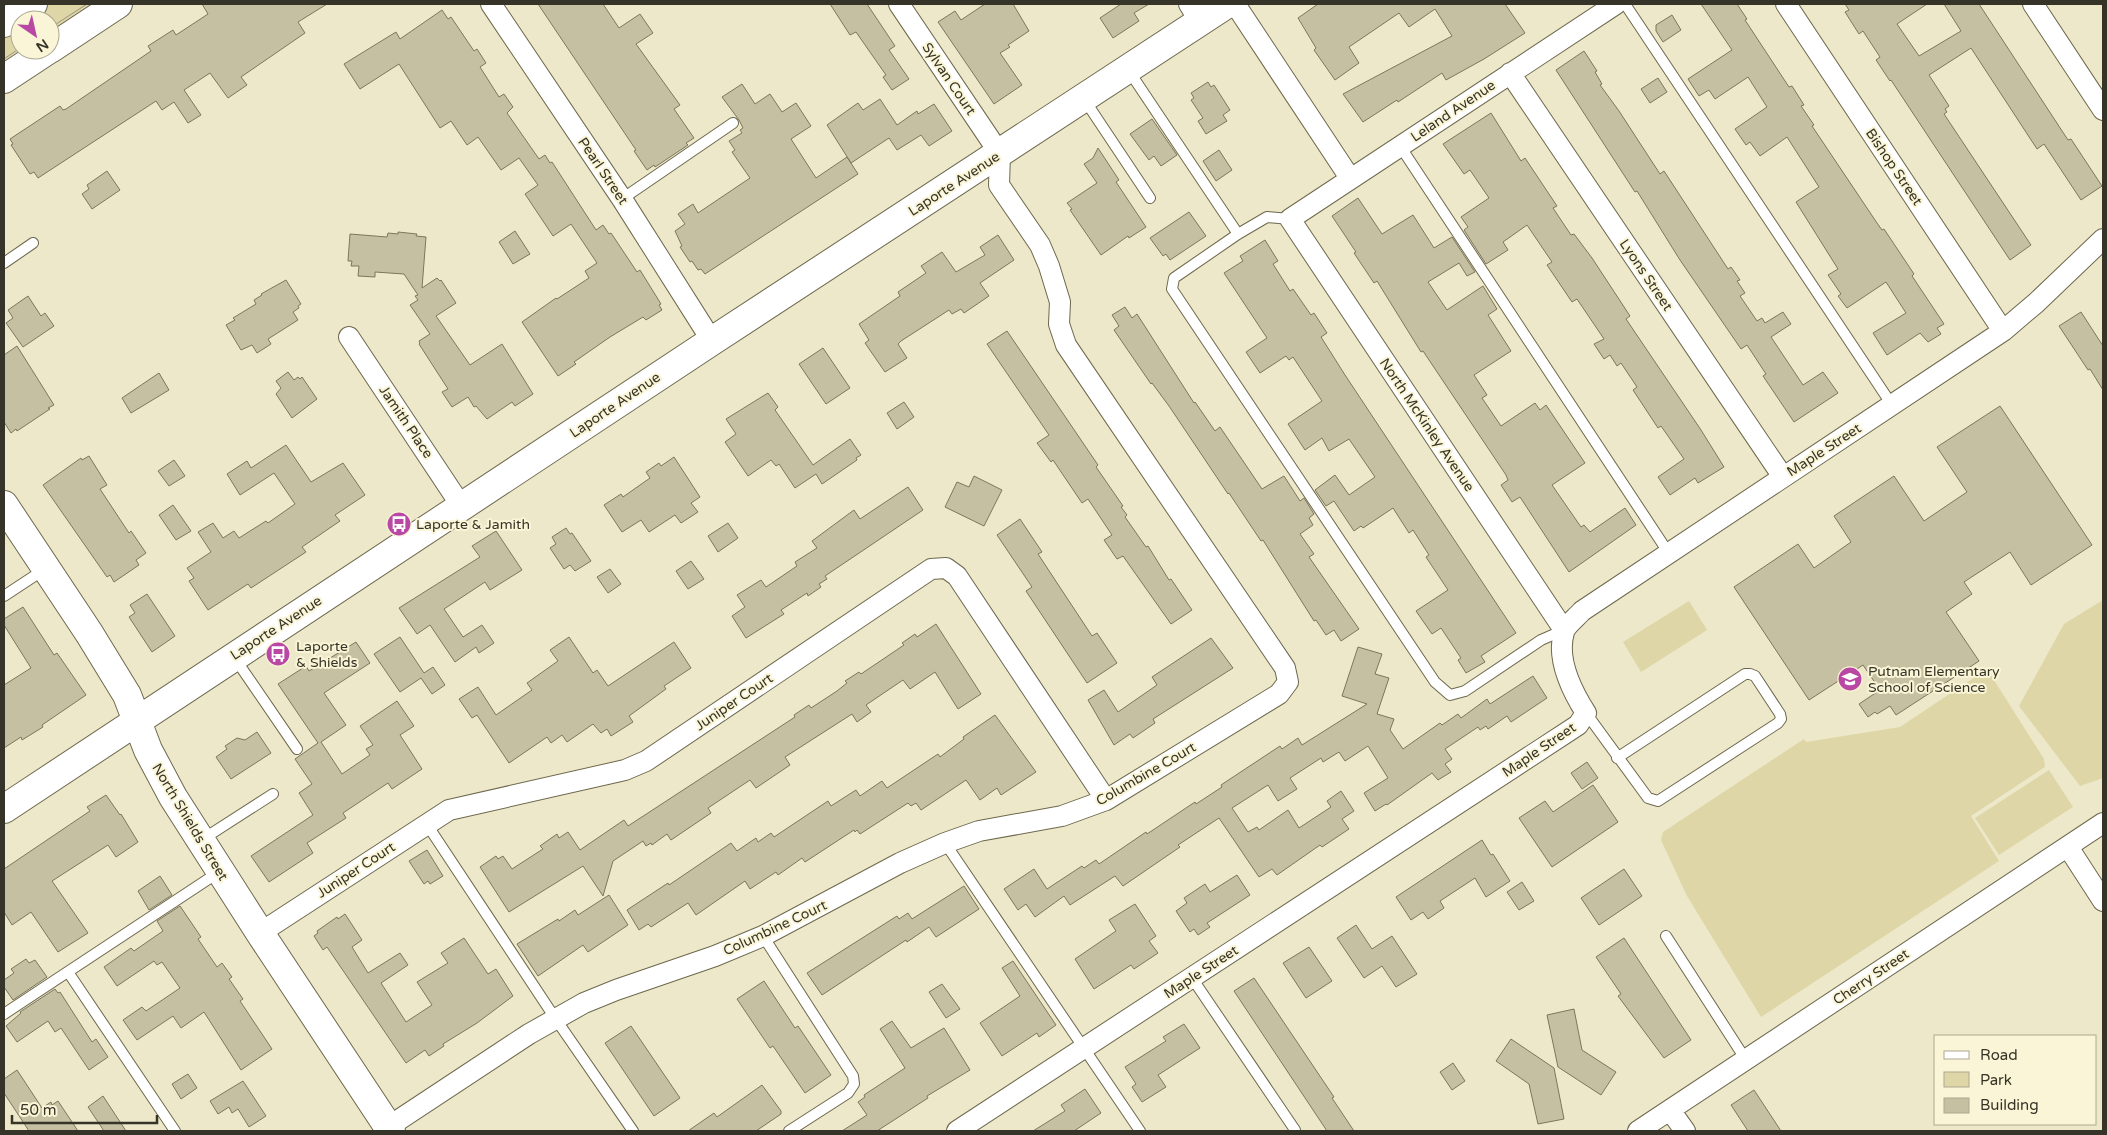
<svg xmlns="http://www.w3.org/2000/svg" width="2107" height="1135" viewBox="0 0 2107 1135" font-family="'Varela Round',sans-serif">
<style>
.green{fill:#ded6a7}
.building{fill:#c6c0a3;stroke:#7c775b}
.lines{fill:none;stroke-linecap:round;stroke-linejoin:round}
.lane-casing{stroke:#6d684d;stroke-width:12}
.street-casing{stroke:#6d684d;stroke-width:22}
.secondary-casing{stroke:#6d684d;stroke-width:30}
.lane{stroke:#fff;stroke-width:10}
.street{stroke:#fff;stroke-width:20}
.secondary{stroke:#fff;stroke-width:28}
.tram{stroke:#99957f;stroke-width:1}
.labels{text-anchor:middle;dominant-baseline:central;stroke-width:4;stroke-linejoin:round;paint-order:stroke}
.street-label{font-size:14px;fill:#363428;stroke:#faf5d6}
.poi-label{font-size:14px;fill:#363428;stroke:#faf5d6;text-anchor:start}
</style>
<rect width="100%" height="100%" fill="#ede8c9"/>
<path class="green" d="M48 4H96L50 34V20H24Z
M20 23V50H26L4 65V34Z
M2103 600V778L2080 786 2019 706 2064 624Z
M1689 601 1707 630 1641 672 1623 642Z
M1987 669 2044 759 2045 767 1971 816 1999 861 1761 1017 1687 896 1661 840 1663 832 1804 739 1806 742 1900 727Z
M2049 770 2073 807 1999 855 1975 818Z"/>
<path class="building" d="M202 4H327L298 22 305 33 241 77 247 85 228 98 210 73 184 90 201 115 188 123 174 102 162 110 156 101 38 178 34 172 30 174 11 145 13 144 10 139 60 106 63 110 66 109 151 51 148 46 173 30 176 35 208 14Z
M538 4H603L619 28 640 14 653 33 636 44 680 105 674 109 694 138 686 143 688 145 655 167 654 165 647 170 634 151 636 150Z
M830 4H867L895 46 889 50 909 79 892 90 883 77 886 75 856 32 850 35Z
M985 4H1013L1029 31 1008 45 1010 47 1000 53 1022 85 994 104 938 22 955 11 961 20Z
M1121 4H1149L1134 13 1139 21 1113 38 1100 18Z
M1318 4H1505L1525 33 1484 59 1446 80 1442 73 1398 102 1397 100 1363 122 1343 94 1452 36 1435 9 1409 27 1399 13 1349 47 1359 63 1335 80 1314 50 1316 48 1298 18Z
M1701 4H1737L1747 19 1745 20 1789 87 1792 86 1804 105 1801 106 1814 125 1812 126 1877 223 1882 230 1884 229 1914 274 1912 276 1944 324 1937 328 1941 334 1928 342 1920 333 1887 355 1873 333 1906 313 1886 282 1847 308 1838 296 1841 294 1828 275 1838 269 1796 202 1819 187 1787 137 1760 156 1750 142 1746 145 1735 129 1767 107 1748 77 1715 99 1709 90 1699 96 1688 79 1732 50Z
M1845 4H1927L1897 24 1919 56 1961 31 1944 4H1979L2068 140 2071 139 2102 186 2081 200 2044 144 2037 149 1971 48 1929 75 1949 106 1945 109 1947 112 1944 114 2031 245 2010 260 1891 80 1890 81 1876 60 1880 57 1863 31 1859 34 1845 12 1849 10Z
M442 10 448 19 451 17 474 51 477 49 486 63 480 67 499 97 504 94 513 107 507 113 539 159 545 155 550 163 552 162 596 230 603 225 609 234 611 233 637 272 640 270 661 304 659 305 662 310 646 320 643 317 610 337 574 362 576 364 558 376 522 322 556 298 557 299 589 278 585 271 597 263 571 224 553 236 525 194 538 185 519 158 501 170 478 137 467 145 451 121 440 128 399 64 360 89 344 64 396 32 400 39Z
M1672 15 1681 30 1663 42 1656 31V25Z
M1584 51 1597 71 1595 72 1602 84 1600 85 1619 111 1660 174 1664 171 1728 269 1731 267 1740 280 1737 281 1745 293 1740 296 1757 321 1762 318 1765 323 1783 312 1791 324 1771 337 1803 385 1823 372 1838 393 1794 422 1763 376 1766 374 1747 345 1741 349 1680 260 1637 191 1635 192 1556 70Z
M1658 78 1667 92 1650 103 1641 89Z
M1208 82 1211 87 1214 85 1230 110 1223 115 1227 121 1206 134 1198 121 1203 118 1191 100 1194 98 1191 93Z
M742 84 755 104 770 94 782 112 796 103 811 126 791 139 816 178 847 157 858 174 705 274 701 269 698 270 692 261 690 262 680 247 682 246 675 231 685 224 678 214 693 204 698 213 750 178 732 152 735 150 729 141 742 133 740 130 743 128 739 120 722 97Z
M880 99 897 125 917 111 918 114 934 104 952 131 929 146 921 135 897 150 889 138 851 163 827 125 858 103 863 110Z
M1491 113 1521 161 1525 158 1557 206 1553 208 1571 235 1574 234 1592 258 1630 316 1626 319 1701 430 1724 467 1698 483 1695 478 1670 495 1658 477 1684 459 1661 426 1658 428 1633 390 1637 387 1621 363 1617 366 1610 355 1604 359 1594 344 1604 339 1577 299 1572 302 1547 265 1552 262 1527 225 1503 242 1508 250 1486 264 1464 230 1468 227 1461 217 1489 198 1470 170 1464 174 1443 144Z
M1152 119 1177 155 1161 166 1154 156 1149 160 1130 134Z
M1098 148 1119 180 1116 182 1146 227 1129 238 1128 236 1101 255 1070 210 1072 209 1067 203 1097 183 1084 164 1093 158Z
M1219 150 1232 170 1216 181 1203 161Z
M107 171 120 190 92 209 82 194 89 189 87 185Z
M1358 198 1382 234 1413 215 1434 248 1452 237 1475 272 1467 276 1459 263 1428 282 1447 310 1483 286 1497 309 1488 315 1511 351 1474 375 1487 395 1482 398 1501 426 1535 403 1540 410 1546 405 1585 463 1552 485 1581 527 1584 525 1590 532 1625 508 1636 525 1569 572 1520 497 1512 502 1501 485 1508 480 1506 475 1423 351 1421 352 1377 281 1374 283 1354 253 1356 252 1332 216Z
M1189 212 1206 236 1170 260 1166 254 1163 256 1150 238Z
M515 231 530 254 513 264 499 242Z
M398 232 417 234 416 236 426 237 422 288 437 278 440 281 441 280 456 303 436 316 470 365 502 344 533 394 515 406 512 402 487 419 476 406 474 407 468 397 452 407 442 392 448 389 419 344 420 343 419 341 430 334 410 305 418 300 415 296 418 295 404 274 375 272V277L358 276 359 266H351L352 261H348L350 234 387 237 388 233 398 234Z
M998 235 1014 260 980 283 989 296 964 313 961 309 952 314 949 310 901 341 898 344 907 358 885 372 865 343 869 340 859 324 900 296 898 292 926 273 921 266 942 252 956 272 985 255 980 247Z
M1265 240 1278 261 1273 264 1290 291 1293 289 1311 315 1314 313 1327 333 1321 337 1345 375 1516 633 1481 656 1485 662 1466 673 1458 660 1461 658 1441 628 1432 634 1416 611 1448 590 1426 557 1429 555 1413 530 1409 533 1393 508 1363 528 1361 526 1354 531 1334 501 1326 506 1315 490 1335 475 1349 495 1375 477 1349 439 1329 451 1322 438 1305 450 1288 424 1322 401 1293 357 1289 360 1286 356 1260 373 1246 352 1267 338 1224 273 1243 261 1240 256Z
M286 280 301 304 298 306 299 308 293 312 298 320 268 339 271 344 257 353 252 345 241 350 226 325 235 320 233 318 256 304 254 300 262 295 261 294Z
M28 296 41 316 45 313 54 326 23 347 6 323 13 318 8 310Z
M1125 307 1132 318 1137 314 1194 403 1195 402 1215 431 1220 427 1262 489 1284 476 1300 501 1304 498 1314 514 1309 518 1313 525 1300 534 1314 554 1309 557 1359 629 1341 641 1334 630 1326 635 1316 620 1314 621 1263 540 1261 541 1229 493 1228 494 1169 406 1152 383 1151 384 1114 330 1119 326 1112 315Z
M2081 312 2103 346V390L2090 369 2088 370 2059 326Z
M1007 331 1098 465 1096 467 1123 506 1121 507 1127 515 1125 517 1146 547 1148 546 1169 580 1171 579 1192 610 1171 624 1123 556 1117 559 1104 540 1112 535 1088 499 1082 503 1053 460 1051 462 1037 443 1049 435 987 344Z
M17 346 54 405 48 408 50 409 17 431 16 429 11 433 4 422V355Z
M823 348 850 388 826 404 799 364Z
M288 372 294 380 298 377 300 379 302 377 317 399 292 418 276 394 281 388 276 381Z
M159 373 169 390 131 413 122 398Z
M768 393 778 407 775 410 813 465 850 439 861 455 856 458 857 460 822 484 816 474 795 488 779 464 776 466 771 460 748 476 725 442 736 434 726 419Z
M904 402 914 417 897 429 887 413Z
M2000 406 2092 545 2031 585 2010 552 1964 582 1972 594 1946 612 1979 661 1896 715 1890 706 1877 714 1875 712 1868 717 1859 704 1880 690 1863 665 1809 700 1734 587 1798 544 1814 568 1851 542 1834 516 1894 476 1924 521 1967 492 1937 447Z
M286 445 311 482 343 463 365 495 335 515 340 521 302 547 306 552 251 588 248 584 208 610 189 581 194 578 187 568 211 552 198 532 213 523 223 538 234 531 239 538 266 521 268 523 295 504 274 473 240 495 227 474 247 461 251 468Z
M89 456 107 485 100 489 129 533 131 531 146 553 136 560 139 565 114 582 110 575 107 577 43 485 81 458 82 460Z
M674 457 700 497 691 503 698 512 681 523 675 515 649 532 641 520 622 532 604 505 621 494 623 497 650 478 646 472 659 463 661 466Z
M174 460 185 476 169 486 158 471Z
M974 476 1002 490 984 526 945 507 957 482 969 487Z
M908 487 923 510 825 576 827 579 819 584 821 587 808 596 807 593 781 610 784 614 746 638 732 616 745 607 737 595 761 580 766 587 797 566 795 562 817 548 812 541 854 510 860 519Z
M173 505 191 531 176 540 159 515Z
M1020 519 1042 552 1038 554 1092 636 1097 633 1117 663 1087 683 1026 591 1032 587 997 535Z
M728 523 738 538 718 552 708 536Z
M566 528 570 534 572 533 591 561 575 571 570 565 564 569 550 548 556 544 552 537Z
M496 531 522 570 490 590 485 582 444 609 463 637 482 625 494 643 479 653 476 647 455 662 430 625 417 634 399 608 480 557 472 546Z
M691 561 704 579 688 589 676 571Z
M610 569 621 584 608 593 597 577Z
M147 594 175 636 152 652 129 617 135 613 130 605Z
M23 607 54 655 57 653 86 695 42 725 43 727 22 740 21 737 4 748V685L31 668 4 625V619Z
M936 624 981 694 958 709 935 672 910 689 903 680 866 705 871 712 857 722 852 714 785 757 790 765 756 788 750 780 708 808 711 813 671 840 667 834 652 845 651 843 646 846 643 841 613 861 603 896 583 866 509 912 480 867 496 856 498 859 503 856 512 869 543 849 540 846 557 834 559 838 568 832 580 850 624 820 628 826 795 717 794 715 809 705 811 708 837 691 847 683 845 681 859 672 861 674 904 645 902 643 915 634 917 637Z
M400 637 424 673 433 667 445 685 432 694 421 678 400 692 374 654Z
M569 637 593 673 597 670 608 686 674 642 691 668 664 686 666 689 629 716 633 722 611 736 607 729 601 733 593 724 567 742 562 735 551 743 547 737 509 763 477 715 472 718 459 699 478 687 496 715 532 690 527 683 558 661 550 650Z
M1211 638 1233 668 1153 719 1155 723 1133 738 1130 734 1114 745 1088 700 1104 690 1118 712 1157 685 1152 677Z
M356 642 370 663 324 693 346 725 321 742 342 774 370 755 366 749 373 745 360 726 397 701 414 726 400 735 422 769 392 789 388 783 343 813 346 818 307 843 313 853 269 882 251 856 313 815 299 793 312 784 295 759 318 743 278 684 306 666 309 671Z
M1358 647 1382 654 1375 674 1389 678 1377 714 1394 719 1390 730 1403 749 1440 723 1442 725 1458 714 1461 718 1487 699 1490 704 1533 676 1547 698 1511 722 1507 716 1488 729 1486 726 1480 730 1478 727 1445 749 1452 759 1445 764 1451 772 1438 780 1432 773 1387 805 1386 804 1375 811 1364 793 1388 778 1368 746 1345 761 1339 752 1323 762 1321 758 1290 778 1297 789 1278 801 1268 785 1232 808 1248 832 1257 827 1259 830 1288 810 1299 828 1331 807 1327 801 1341 791 1354 811 1342 819 1349 829 1322 847 1320 845 1277 875 1272 869 1259 877 1219 818 1178 845 1180 847 1123 886 1115 876 1070 905 1064 896 1035 917 1026 904 1018 910 1004 889 1034 869 1047 889 1082 866 1084 868 1096 860 1099 864 1146 832 1147 834 1195 802 1196 804 1222 787 1221 785 1280 746 1282 749 1298 738 1302 745 1367 704 1342 696Z
M995 715 1036 772 1001 795 997 788 980 800 966 780 921 810 916 803 911 806 908 803 860 834 857 830 855 832 854 830 805 862 802 858 778 875 776 872 750 889 745 881 696 915 688 903 651 927 648 924 639 930 627 910 668 883 669 885 731 843 737 851 756 838 758 842 771 833 774 837 828 801 831 806 856 790 860 796 882 781 887 788 938 754 940 757 964 739 963 737Z
M257 732 271 753 231 779 216 757 227 749 225 746 237 738 245 740Z
M1587 762 1598 778 1582 789 1571 773Z
M1593 785 1618 822 1552 867 1519 818 1545 801 1553 812Z
M106 795 120 815 121 814 138 842 116 857 108 845 52 881 88 933 58 952 31 912 12 925 4 912V869L90 811 87 807Z
M1482 840 1491 855 1493 854 1510 881 1486 897 1475 878 1440 901 1444 908 1428 919 1423 912 1411 920 1396 897Z
M427 850 443 876 430 884 428 881 424 884 409 861Z
M1624 869 1642 896 1599 925 1581 898Z
M1237 875 1250 895 1207 923 1210 927 1198 935 1194 929 1190 932 1176 911 1187 903 1184 898 1205 884 1210 892Z
M160 876 172 895 149 910 138 891Z
M1522 882 1534 901 1519 910 1507 892Z
M964 886 979 909 936 937 929 927 907 942 906 940 822 995 807 973 897 916 899 919 908 913 912 919Z
M609 895 628 925 588 952 583 945 538 976 517 944 558 919 559 921 575 910 578 915Z
M1135 904 1156 936 1149 941 1158 953 1134 969 1131 965 1094 989 1075 959 1116 931 1109 920Z
M180 906 201 937 198 939 217 967 222 963 232 977 229 979 243 999 240 1001 272 1049 241 1070 204 1012 181 1028 173 1016 137 1040 123 1020 142 1007 146 1011 180 988 162 962 157 965 154 961 117 986 104 967 131 948 134 951 163 931 157 921Z
M345 914 362 940 352 947 368 973 400 953 408 965 381 983 406 1022 432 1005 417 982 448 963 441 953 464 938 488 974 496 969 513 996 477 1023 443 1044 444 1046 429 1056 425 1050 406 1063 327 947 323 950 314 936 318 933 317 931 337 917 338 919Z
M1356 925 1372 949 1392 936 1417 974 1396 987 1382 966 1364 978 1337 938Z
M1624 938 1691 1040 1664 1058 1618 996 1621 994 1596 957Z
M1309 947 1332 981 1306 998 1283 963Z
M26 959 29 963 35 960 47 977 13 1000 4 987V980L14 973 11 969Z
M1013 961 1056 1025 1039 1037 1037 1033 1002 1056 980 1023 1020 996 1002 968Z
M1254 978 1334 1097 1332 1098 1354 1131H1327L1234 991Z
M764 981 795 1028 798 1026 831 1075 805 1093 773 1046 770 1048 737 999Z
M942 984 960 1009 946 1018 929 992Z
M55 989 58 993 60 992 92 1042 96 1039 108 1057 89 1070 61 1028 55 1032 48 1021 17 1042 6 1026 21 1013 20 1012Z
M1574 1009 1582 1050 1616 1072 1601 1095 1558 1067 1547 1015Z
M892 1021 911 1048 944 1028 970 1070 927 1096 928 1098 877 1131H842L867 1115 858 1102 865 1097 864 1095 905 1068 880 1029Z
M1184 1024 1200 1048 1158 1075 1166 1087 1142 1102 1132 1087 1136 1084 1125 1067 1166 1041 1163 1037Z
M631 1026 680 1098 654 1116 605 1043Z
M1511 1039 1554 1068 1564 1119 1538 1124 1529 1084 1496 1061Z
M1453 1063 1465 1081 1452 1090 1440 1072Z
M17 1070 42 1108 51 1102 52 1105 58 1101 78 1131H29L4 1093V1079Z
M188 1074 197 1088 181 1099 172 1084Z
M243 1081 266 1116 249 1127 238 1109 232 1113 229 1107 218 1114 210 1101Z
M762 1085 781 1111V1114L756 1131H688L714 1113 717 1117Z
M1085 1089 1101 1113 1074 1131H1033L1065 1111 1061 1105Z
M1754 1090 1781 1131H1748L1731 1105Z
M103 1096 126 1131H104L88 1107Z"/>
<g class="lines">
<defs>
<path id="lane" d="M1625 4 1892 405
M1129 71 1238 234
M1084 99 1150 198
M1400 146 1668 552
M622 199 733 123
M1290 219 1267 217 1238 234 1174 278 1172 289 1435 682 1450 695 1465 691 1541 640 1564 630
M4 263 33 243
M4 596 45 569
M234 657 297 749
M1586 713 1648 798 1658 801 1778 723 1781 719 1780 714 1755 676 1750 674H1745L1617 758
M426 823 555 1018 633 1131
M203 839 273 794
M945 843 1140 1131
M763 936 853 1076 854 1084 848 1093 789 1131
M1666 936 1746 1060
M68 972 175 1131
M1192 978 1295 1130
M4 1014 219 872"/>
<path id="street" d="M491 4 622 199 712 341
M1189 4 1200 22
M1235 4 1350 178
M1786 4 2003 331
M2033 4 2103 110
M1510 73 1783 477
M349 337 462 507
M1564 630 1290 219 1616 4
M2068 847 2103 901
M260 933 449 810 625 770 646 761 931 569 946 568 957 576 1106 800
M1670 1110 1685 1131
M388 1127 529 1034 584 1003 616 990 715 956 763 936 900 863 945 843 979 831 1062 816 1106 800 1279 694 1288 682 1285 668 1066 345 1059 324 1060 302 1049 266 1040 245 999 185 1000 154 899 4
M957 1131 1578 725 1586 713C1572 691 1556 659 1564 632 1566 625 1577 617 1582 611L2003 331 2036 303 2103 239
M1638 1131 2103 823"/>
<path id="secondary" d="M4 23 33 4
M50 49 118 4
M4 79 48 50
M4 505 89 633 127 695 148 750 173 797 260 933 391 1131
M4 809 712 341 1227 4"/>
</defs>
<use href="#lane" class="lane-casing"/>
<use href="#street" class="street-casing"/>
<use href="#secondary" class="secondary-casing"/>
<use href="#lane" class="lane"/>
<use href="#street" class="street"/>
<use href="#secondary" class="secondary"/>
<path class="tram" d="M50 28 87 4
M4 59 20 48"/>
</g>
<defs>
<symbol id="bus-disc" viewBox="-11 -11 22 22"><circle r="9.5" fill="#b948a4" stroke="#faf5d6"/><path d="M-5-6H5V4H4V6H2V4H-2V6H-4V4H-5ZM-3.5-4V0h7V-4ZM-3.5 1.2v1.5H-2V1.2ZM2 1.2v1.5H3.5V1.2Z" fill="#fff"/></symbol>
<symbol id="school-disc" viewBox="-11 -11 22 22"><circle r="9.5" fill="#b948a4" stroke="#faf5d6"/><path d="M0-5L7-2L0 1L-7-2ZM-4 1L0 2.5L4 1V4Q0 6-4 4Z" fill="#fff"/></symbol>
</defs>
<g fill-rule="evenodd">
<use href="#bus-disc" x="385" y="510" width="28" height="28"/>
<use href="#bus-disc" x="264" y="640" width="28" height="28"/>
<use href="#school-disc" x="1836" y="665" width="28" height="28"/>
</g>
<g class="labels">
<g class="street-label">
<text transform="translate(949 79) rotate(56)">Sylvan Court</text>
<text transform="translate(1453 111) rotate(-34)">Leland Avenue</text>
<text transform="translate(1894 167) rotate(56)">Bishop Street</text>
<text transform="translate(603 171) rotate(56)">Pearl Street</text>
<text transform="translate(954 184) rotate(-33)">Laporte Avenue</text>
<text transform="translate(1646 275) rotate(56)">Lyons Street</text>
<text transform="translate(615 405) rotate(-34)">Laporte Avenue</text>
<text transform="translate(406 422) rotate(56)">Jamith Place</text>
<text transform="translate(1427 425) rotate(56)">North McKinley Avenue</text>
<text transform="translate(1824 450) rotate(-33)">Maple Street</text>
<text transform="translate(276 628) rotate(-33)">Laporte Avenue</text>
<text transform="translate(734 702) rotate(-34)">Juniper Court</text>
<text transform="translate(1539 750) rotate(-34)">Maple Street</text>
<text transform="translate(1146 774) rotate(-30)">Columbine Court</text>
<text transform="translate(190 822) rotate(59)">North Shields Street</text>
<text transform="translate(356 870) rotate(-33)">Juniper Court</text>
<text transform="translate(775 928) rotate(-25)">Columbine Court</text>
<text transform="translate(1201 972) rotate(-33)">Maple Street</text>
<text transform="translate(1871 977) rotate(-34)">Cherry Street</text>
</g>
<g class="poi-label">
<text x="416" y="524">Laporte &amp; Jamith</text>
<text x="296" y="646">Laporte<tspan x="296" dy="16">&amp; Shields</tspan></text>
<text x="1868" y="671">Putnam Elementary<tspan x="1868" dy="16">School of Science</tspan></text>
</g>
</g>
<rect width="2107" height="1135" fill="none" stroke="#363428" stroke-width="10"/>
<rect x="1934" y="1035" width="162" height="90" fill="#faf5d6" stroke="#aca890"/>
<rect x="1944" y="1051" width="25" height="8" fill="#ffffff" stroke="#aca890"/>
<text x="1980" y="1060" font-size="15" fill="#363428">Road</text>
<rect x="1944" y="1072" width="25" height="15" fill="#ded6a7" stroke="#aca890"/>
<text x="1980" y="1085" font-size="15" fill="#363428">Park</text>
<rect x="1944" y="1098" width="25" height="15" fill="#c6c0a3" stroke="#aca890"/>
<text x="1980" y="1110" font-size="15" fill="#363428">Building</text>
<g transform="translate(35 35) rotate(146)"><circle r="24" fill="#faf5d6" stroke="#aca890"/>
<path d="M0-4L9 19L0 12L-9 19Z" fill="#b948a4"/>
<text y="-8" font-size="14" font-weight="bold" text-anchor="middle" fill="#363428">N</text>
</g>
<path d="M12 1115v8h145v-8" fill="none" stroke="#363428" stroke-width="2.5"/>
<text x="20" y="1115" font-size="15" fill="#363428" stroke="#faf5d6" stroke-width="4" paint-order="stroke">50 m</text>
</svg>
